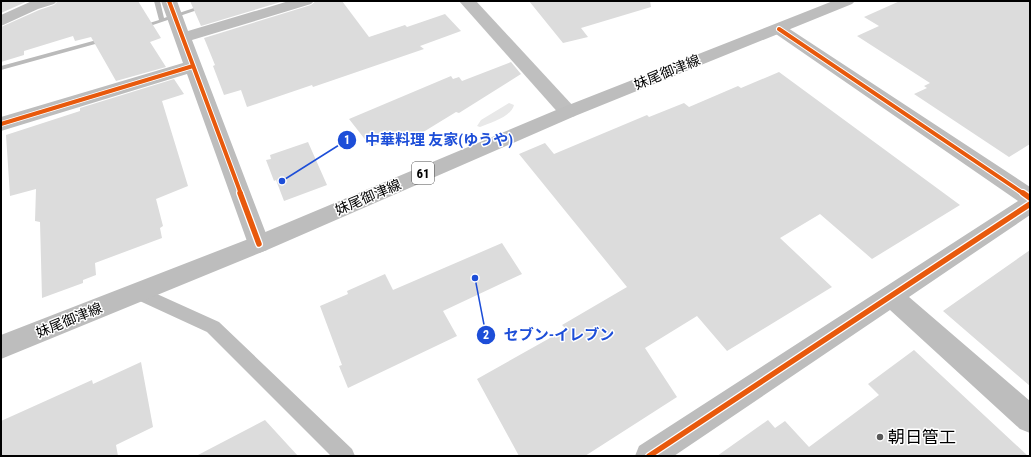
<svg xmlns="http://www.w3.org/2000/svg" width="1031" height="457" viewBox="0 0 1031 457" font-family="'Roboto Condensed','Noto Sans JP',sans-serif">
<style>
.green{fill:#e8e8e8}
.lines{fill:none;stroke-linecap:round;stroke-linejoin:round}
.stream{fill:#bababa;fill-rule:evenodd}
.building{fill:#dcdcdc}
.lane{fill:#bdbdbd;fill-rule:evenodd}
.street{fill:#bdbdbd;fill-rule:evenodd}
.secondary{fill:#bfbfbf;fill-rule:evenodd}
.primary{fill:#bdbdbd;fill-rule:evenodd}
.cycleway-far1-casing{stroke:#fff;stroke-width:6}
.cycleway-casing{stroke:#fff;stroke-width:8}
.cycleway-far1{stroke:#e8590c;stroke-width:4}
.cycleway{stroke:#e8590c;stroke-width:5.5}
.poi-dot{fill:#595959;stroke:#fff;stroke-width:1.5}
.labels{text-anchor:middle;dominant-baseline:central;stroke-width:3;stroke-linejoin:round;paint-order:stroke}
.shield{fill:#fff;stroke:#4c4c4c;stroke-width:1}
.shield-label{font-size:13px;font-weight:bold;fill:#000}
.street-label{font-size:14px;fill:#000;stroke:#fff}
.near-poi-label{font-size:17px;fill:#000;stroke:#fff;text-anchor:start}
.leader{fill:none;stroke:#1d4ed8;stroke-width:1.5}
.callout-dot{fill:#1d4ed8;stroke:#fff;stroke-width:1.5}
.mark-label{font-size:12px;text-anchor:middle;font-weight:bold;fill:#fff}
.callout-label{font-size:15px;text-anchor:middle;font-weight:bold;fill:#1d4ed8;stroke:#fff;stroke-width:3;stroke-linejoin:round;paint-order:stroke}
</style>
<rect width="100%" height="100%" fill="#fff"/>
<path class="green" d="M509 103 514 105C511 117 490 123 480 127L477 126 481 120Z"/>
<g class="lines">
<path class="stream" d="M154 1H160L164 18 215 1H224L144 28H140V26L159 20Z
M104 38 106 39V41L1 70V66Z"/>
</g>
<path class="building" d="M1 1H28L1 13Z
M58 1H138L161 38 150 42 166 67 116 81 91 37 75 41 73 36 24 51V55L1 62V27L39 10 54 5Z
M190 1H284L201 26Z
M316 1H342L369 37 405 25 407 27 445 14 461 31 420 46 424 49 313 87 312 85 247 107 241 90 224 95 213 66 215 65 204 38 311 5Z
M529 1H650L651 7 581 28 588 37 563 43Z
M900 1H1030V144L1009 157 914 94 927 88 924 86 930 83 857 36 879 26 864 17Z
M511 62 521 74 459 113 456 112 407 142 398 135 371 147 349 119 451 76 453 79 459 77 462 81Z
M779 72 960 205 872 259 820 214 780 238 832 287 727 351 697 316 645 348 677 397 585 456H519L477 379 566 329 562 325 627 287 519 154 545 143 554 154 647 115 649 117 684 103 689 107 738 86 741 88Z
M174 79 184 94 162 101 188 186 156 199 163 226 160 228 162 238 95 263 96 275 83 280V283L42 298 40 222 35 221 36 189 10 196 6 135 80 111V108Z
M308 142 327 185 284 201 276 180 274 181 266 160 271 159 270 155Z
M502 243 522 274 443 311 457 336 348 388 339 366 342 365 320 306 348 294 347 291 385 274 393 290Z
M1030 250V386L943 311Z
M914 350 1028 456H717L768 420 775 428 785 421 809 447 879 395 868 384Z
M141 362 153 427 116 445 118 456H1V421L92 380 93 384Z
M265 420 298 456H196Z"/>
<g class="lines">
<path class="lane" d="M137 285 219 322 352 449 355 456H331L207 332 131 297 129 292 131 287Z"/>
<path class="street" d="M32 1H57L54 4 38 9 1 26V15Z
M161 1H177L188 31 289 1H314L311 4 192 40 270 244 267 250 259 253 251 250 248 244 187 74 1 131V117L183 63Z
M779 24 785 26 1030 187V215L909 297 1030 401V433L1020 429 890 310 674 456H635L639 446 1018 201 773 32 771 29 773 26Z"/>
<path class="secondary" d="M459 1H476L575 108 577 112 575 116 568 118 561 116Z"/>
<path class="primary" d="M833 1H855L852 4 575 116 267 250 1 359V335L251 238 561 108Z"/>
<defs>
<path id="cycleway-far1" d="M169 1 241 194
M779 29 1024 194
M1 124 193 66"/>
<path id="cycleway" d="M240 193 259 244
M1023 193 1030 198
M649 456 1030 204"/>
</defs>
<use href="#cycleway-far1" class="cycleway-far1-casing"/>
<use href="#cycleway" class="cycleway-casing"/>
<use href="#cycleway-far1" class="cycleway-far1"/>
<use href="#cycleway" class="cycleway"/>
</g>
<circle class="poi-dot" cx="880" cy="437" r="4"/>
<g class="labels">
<rect class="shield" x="412" y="162" width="22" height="22" rx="3"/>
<g class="shield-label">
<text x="423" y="173">61</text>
</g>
<g class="street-label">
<text transform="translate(667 72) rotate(-22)">妹尾御津線</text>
<text transform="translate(368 197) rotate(-23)">妹尾御津線</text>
<text transform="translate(69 320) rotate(-22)">妹尾御津線</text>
</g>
<g class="near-poi-label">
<text x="888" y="437">朝日管工</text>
</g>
</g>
<path class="leader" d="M282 181L347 140M475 278L486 335"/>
<g class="callout-dot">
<circle cx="282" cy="181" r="4"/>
<circle cx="475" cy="278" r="4"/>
<circle cx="347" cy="140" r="10"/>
<circle cx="486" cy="335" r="10"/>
</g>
<g class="mark-label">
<text x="347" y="144">1</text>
<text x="486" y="339">2</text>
</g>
<g class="callout-label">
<text x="439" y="145">中華料理 友家(ゆうや)</text>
<text x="559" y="340">セブン-イレブン</text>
</g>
<rect width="1031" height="457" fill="none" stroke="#000000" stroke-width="4"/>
</svg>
